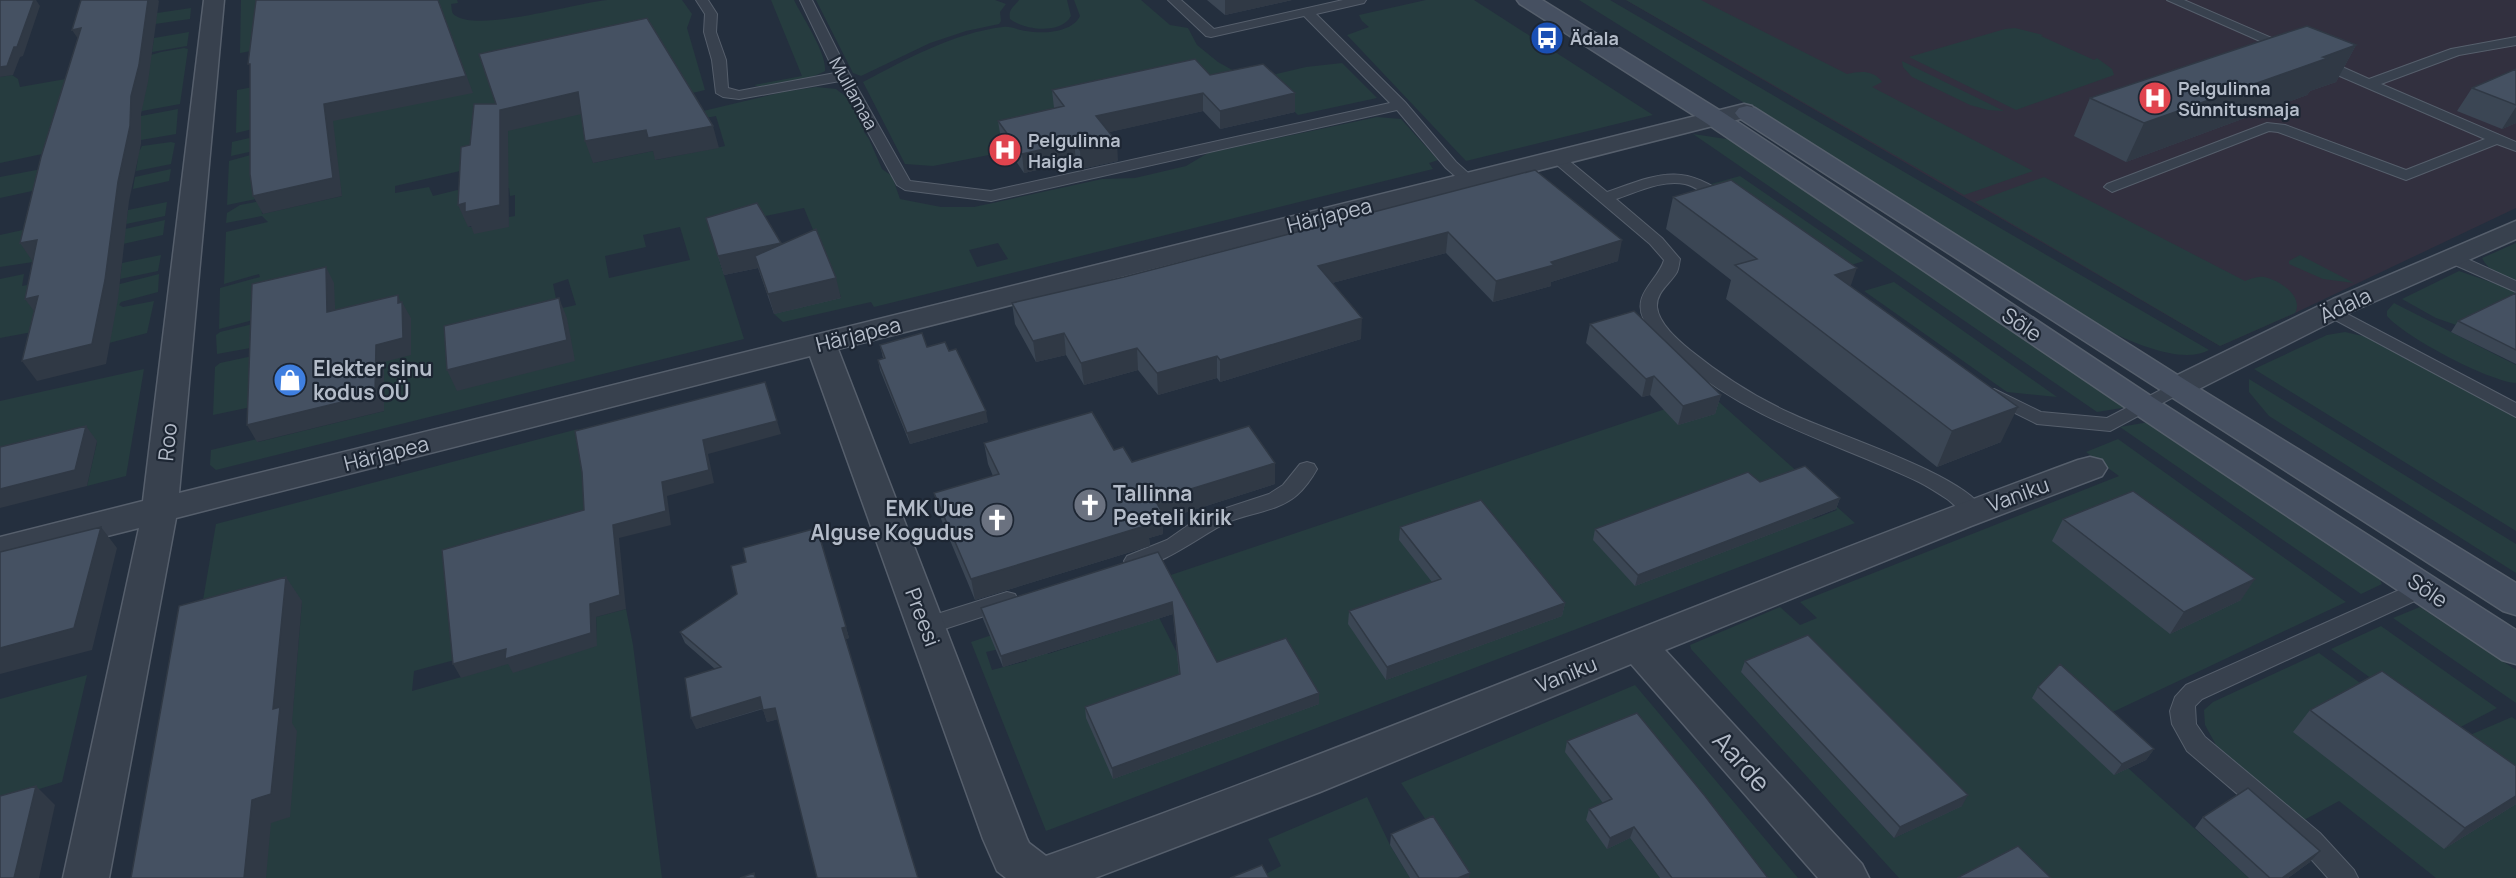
<svg xmlns="http://www.w3.org/2000/svg" width="2516" height="878" font-family="Manrope,sans-serif">
  <rect width="100%" height="100%" fill="#242f3e"/>
  <path fill="#32303f" d="M1626,0H2516V208L2295,313L2220,346Z"/>
  <path fill="#263c3f" fill-rule="evenodd" d="M241,0H457L458,3L451,4C452,9 451,14 456,16C482,32 575,3 607,0C632,0 657,0 682,0L692,14L687,28L705,90L630,108L685,90L507,131L585,113L593,163L653,151L656,160L725,146L716,116L685,122L699,112L783,92L816,87L836,89L849,99L863,123L864,132L869,139L882,169L892,176L900,199L941,207H974L1102,179L1135,178L1186,166L1208,153L1377,117L1401,119L1438,160L1429,163L1433,169L874,307L871,302L783,322L774,314L841,297L804,208L742,221L719,259L744,339L216,470L210,465L211,450L257,439L258,442L384,411V379L213,415L215,367L220,363L262,354L261,346L217,354L216,335L220,332L261,322V318L219,329L220,288L260,277L259,274L224,284L226,232L268,222L262,216L226,223L227,213L240,205L261,201L262,214L342,196L337,165L261,198L227,205L229,161L258,153V150L231,156L232,142L258,136L257,128L236,133L237,90L366,67L373,29L240,53ZM486,165L506,178L433,196L429,187L395,193V186ZM509,188L510,196L515,195V216L509,217V227H468L474,195ZM680,227L690,260L609,278L605,256L646,247L643,235ZM998,243L1008,259L977,267L969,250ZM568,279L576,305L558,309L553,284Z
    M771,0H794C802,17 827,53 825,71C811,79 768,91 754,85L802,76Z
    M816,0H995L1006,4L1000,12L1001,21L999,24L966,31L930,43L861,76L853,73Z
    M1019,0H1067L1071,16C1061,35 1024,30 1010,19C1008,9 1014,7 1019,0Z
    M1074,0H1141L1170,25L1188,28L1197,45L1218,62L1234,71L1259,78L1306,67L1342,63L1377,98L1298,115L1263,82L1054,109L1001,139L1003,142L994,154L933,166L905,164L863,82C907,59 953,33 1003,27C1011,26 1018,30 1026,31C1042,34 1072,33 1080,16Z
    M1426,0H1474L1653,115L1466,161L1347,35L1369,27L1362,21L1359,15Z
    M1579,0H1610L2209,350C2184,364 2139,345 2115,334Z
    M1626,0H1701L1847,74C1860,71 1874,70 1882,82L1872,87L2033,171L1964,195Z
    M191,8L190,19L155,24L157,13Z
    M2015,28L2043,35L2041,36L2094,60L2097,58L2112,69L2114,75L2016,110L1909,57L2005,29Z
    M189,32L187,46L152,52L154,38Z
    M184,48L188,49L180,104L142,111L61,150L0,163V77L12,75L18,79L20,87L77,77L161,52Z
    M1902,61L2004,111L1988,110L1970,105L1912,77L1903,67Z
    M178,109L176,134L129,142L141,116Z
    M1693,134L1733,140L2128,407L2097,412Z
    M171,142L175,143L171,164L136,171L138,158L46,188L0,198V177L140,150L142,146Z
    M171,169L169,181L133,189L135,177Z
    M1740,176L1864,261L1834,270L1711,184Z
    M2044,177L2245,281C2251,279 2257,276 2264,277C2280,280 2304,297 2295,313L2220,346L1975,202Z
    M167,202L165,216L126,224L128,210Z
    M165,220L163,235L123,244L125,229Z
    M41,226L33,262L0,267V235Z
    M2516,243V282C2503,276 2488,271 2482,258Z
    M161,255L158,271L120,279L122,263Z
    M2300,255L2354,283L2323,279L2289,264V261Z
    M2459,271L2516,291V300L2462,327L2436,318L2402,299Z
    M24,274L22,286L46,281L120,284L159,274L158,292L121,302L119,305L123,307L154,301L147,333L109,343L113,317L0,338V279Z
    M1894,282L2057,397L2007,392L1864,291Z
    M2394,303L2516,365V383C2488,381 2405,337 2387,316V311Z
    M2345,332L2375,339L2516,416V531L2254,369L2327,335Z
    M144,369L126,476L87,486L97,442L0,490V401Z
    M2249,379L2516,544V573L2269,416L2249,392Z
    M1710,394L1855,523L1046,831L971,642ZM1801,477L1837,510L1814,519L1779,485ZM1168,580L1203,647L1178,655L1144,588ZM1152,620L1048,654L1035,622ZM1021,644L1027,661L992,670L986,652Z
    M2149,422L2379,578L2382,584L2361,594L2120,427Z
    M578,429L590,512L597,646L596,617L626,609L633,645L662,878H156L178,742L293,707L302,601L200,618L216,524ZM473,655L472,674L412,691L414,671Z
    M2118,439L2346,602L2100,718L2128,768L2249,878H1899L1691,649L1690,645L1780,607L1800,625L1817,618L1800,602L2119,476L2086,452ZM1741,672L1961,805V806L1894,838Z
    M2420,607L2516,670V703L2393,618Z
    M2381,626L2497,708L2447,734L2331,649Z
    M2319,653L2434,737L2516,804V878H2436L2339,801L2304,820L2216,745L2205,725L2204,710L2213,702Z
    M87,675L62,782L0,801V699Z
    M1635,685L1798,878H1755L1609,810L1586,820L1607,848L1630,838L1660,878H1465L1401,783Z
    M2512,717L2516,720V785L2456,741Z
    M1367,797L1390,845L1410,878H1263L1262,876L1281,866L1268,839Z"/>
  <g fill="none" stroke-linecap="round" stroke-linejoin="round">
    <defs>
      <path id="lane" d="M696,0H708L717,14L716,32L726,60L728,88L739,91L835,73L800,0H812L845,66L910,181L991,191L1390,103L1304,16L1211,37L1206,36L1168,0H1181L1214,29L1343,0H1366L1364,3L1316,14L1405,102L1456,162L1476,180L1473,183H1463L1446,168L1397,110L991,201L905,190L897,185L840,81L739,99L723,97L716,93L712,60L704,32L705,14Z
        M2167,0H2184L2297,49L2290,53L2285,52Z
        M2516,37V45L2459,55L2381,84L2516,142V151L2497,144L2406,180L2278,132L2269,131L2117,190L2112,192L2104,187L2107,184L2267,123L2285,125L2406,170L2485,139L2312,64L2310,61L2312,58H2322L2369,79L2451,49Z
        M1556,153L1561,154L1607,192C1661,173 1682,162 1732,199L1734,202L1732,205C1715,209 1702,187 1685,184C1663,179 1637,192 1616,199L1662,238L1680,259C1679,263 1679,268 1677,272C1670,284 1656,292 1657,307C1659,324 1678,340 1690,350C1721,375 1753,396 1790,413C1833,434 1962,473 1984,510L1981,515C1976,516 1973,518 1968,515C1960,512 1954,504 1947,499C1938,493 1929,487 1919,482C1839,444 1753,422 1684,363C1670,351 1653,337 1644,320C1631,294 1658,281 1664,260L1650,244L1551,160L1549,157Z
        M2452,252L2516,281V292L2446,261L2444,257L2446,253Z
        M2332,306L2516,403V417L2326,315L2323,311L2326,307Z
        M2176,382L2183,384L2185,388L2183,392L2110,431L2037,424L1987,399L1985,395L1987,391L1994,389L2041,412L2107,418Z
        M1307,462L1314,464L1317,469C1312,478 1305,488 1297,495C1279,511 1250,513 1228,522C1203,533 1154,574 1127,566L1124,561L1127,556L1167,540L1187,526L1214,512L1269,494L1283,485L1300,464Z
        M2424,579L2432,581L2435,587L2432,593L2202,699L2195,706L2196,724L2205,737L2320,833L2354,870L2358,878H2328L2302,849L2187,751L2172,724L2170,711L2175,697L2186,685Z
        M1007,592L1015,594L1018,600L1015,606L926,635L918,632L915,626L918,620Z"/>
      <path id="street" d="M204,0H224L179,493L1744,104L1752,106L1756,111L1752,116L838,349L1027,839L1029,843L1046,856C1393,732 1732,587 2078,460L2090,457L2102,460L2107,468L2102,476L1971,526L1665,650L1862,864L1869,878H1818L1631,664L1320,792L1095,878H1006L997,871L983,839L810,356L176,518L109,878H63L139,528L0,563V537L143,501Z
        M2516,221V239L2353,311L2187,395L2176,398L2165,395L2160,388L2165,381L2333,299Z"/>
      <path id="secondary" d="M1517,0H1542L1724,113L2154,398L2516,630V664L2502,660L2132,412L1706,123L1520,4Z
        M1747,106L1755,108L2187,381L2516,583V615L2503,611L1739,118L1735,113L1739,108Z"/>
    </defs>
    <use href="#lane" stroke="#565f6c" stroke-width="2"/>
    <use href="#street" stroke="#565f6c" stroke-width="3"/>
    <use href="#secondary" stroke="#565f6c" stroke-width="3"/>
    <use href="#lane" fill="#38414e" fill-rule="evenodd"/>
    <use href="#street" fill="#38414e" fill-rule="evenodd"/>
    <use href="#secondary" fill="#465061" fill-rule="evenodd"/>
  </g>
  <path fill="#3b4654" d="M1207,0H1292L1225,15Z
    M2356,45L2336,82L2310,91L2307,95L2126,162L2074,136L2090,98Z
    M2516,69V123L2502,129L2457,111L2472,88Z
    M1210,75L1295,112L1220,129L1203,111L1109,132L1118,161L1081,169L1076,161L1024,173L1001,139L998,121L1054,108L1052,90Z
    M1535,170L1618,261L1551,282V286L1493,302L1446,253L1332,283L1361,339L1220,382L1217,378L1158,395L1138,370L1084,385L1066,355L1036,362L1015,324L1012,303L1124,277Z
    M1673,197L1850,286L2001,442L1937,467L1726,299L1731,280L1666,229Z
    M706,218L781,245L841,298L774,314L758,268L724,275Z
    M2516,293V364L2451,332L2458,321Z
    M1590,324L1721,395L1715,414L1678,425L1650,395L1642,397L1586,343Z
    M880,345L927,347L949,351L988,422L910,444L880,370L878,360L883,358Z
    M984,443L1114,450L1132,462L1275,463V484L1162,520L1163,534L1149,538L1150,546L975,600L939,514L934,493L993,476L988,464Z
    M1840,498L1836,509L1635,586L1593,540L1595,529Z
    M2063,519L2241,600L2170,634L2052,541Z
    M1400,527L1565,603L1562,616L1386,680L1348,624L1349,611L1432,582L1399,540Z
    M817,528L849,638L846,639L778,719L767,722L763,709L696,729L715,669L685,643L680,632L737,594L746,562Z
    M1158,552L1217,662L1319,704L1113,779L1086,718L1085,707L1179,675L1173,614L1003,667L983,619L981,608Z
    M1745,661L1962,806L1894,838L1741,672Z
    M2038,687L2154,749L2146,760L2114,775L2032,698Z
    M2310,710L2516,804L2444,849L2293,732Z
    M1567,741L1768,878H1660L1630,838L1607,849L1586,820L1589,809L1603,803L1565,752Z
    M2203,817L2310,862L2288,878H2249L2195,828Z
    M1391,834L1469,878H1410L1390,845Z"/>
  <path fill="#303945" d="M34,0H36L40,6L23,56L20,57L13,75L0,77V67Z
    M148,0H158L159,1L148,82L141,114V144L129,201L118,299L106,364L37,381L22,361L131,96Z
    M438,0L473,93L333,121L342,196L263,214L253,196L324,104Z
    M1225,0H1292L1225,15Z
    M81,28L83,46L72,30Z
    M2356,45L2336,82L2310,91L2307,95L2126,162L2144,123Z
    M578,92L586,113L508,131L509,227L474,234L471,226L468,227L458,205L465,203L500,110Z
    M1203,93V111L1097,135L1096,116Z
    M1295,93V112L1220,129V111Z
    M2516,107V123L2502,129Z
    M713,126L719,148L655,160L653,151L593,163L585,141L646,130Z
    M1074,142L1076,161L1024,173L1022,154Z
    M1117,142L1118,161L1081,169L1080,150Z
    M1448,232L1446,253L1317,287L1318,266Z
    M37,240L33,262L20,243Z
    M1622,240L1618,261L1551,282V286L1493,302L1496,281L1551,262Z
    M781,243L786,262L755,256L758,268L724,275L718,256Z
    M326,267L334,283L336,328L327,312Z
    M1857,268L1845,302L1835,275Z
    M836,278L841,298L774,314L768,294Z
    M398,295L402,305V302L411,318V355L384,362V411L257,442L247,425L376,345L398,303Z
    M38,296L39,318L25,299Z
    M559,298L567,318L575,361L457,391L447,370Z
    M1362,318L1361,339L1220,382V360Z
    M1064,333L1066,355L1036,362L1033,341Z
    M1137,348L1138,370L1084,385L1081,363Z
    M1217,356V378L1158,395L1157,373Z
    M1654,376L1650,395L1642,397L1646,379Z
    M1721,395L1715,414L1678,425L1683,406Z
    M2018,407L2001,442L1937,467L1952,431Z
    M986,411L988,422L910,444L907,433Z
    M777,421L781,434L708,454L714,483L667,496L671,525L619,538L626,609L596,617L597,646L513,673L508,664L461,678L453,664L662,482L703,440Z
    M86,426L97,441L87,486L0,508V489Z
    M1275,463V484L1162,520L1163,534L1149,538L1150,546L975,600L971,579L1155,500Z
    M1840,498L1836,509L1635,586L1638,575Z
    M101,527L117,548L92,650L0,674V648Z
    M286,577L302,601L292,723L297,731L290,817L271,823L266,878H244L252,800L273,709Z
    M2255,579L2241,600L2170,634L2184,612Z
    M1172,602L1173,614L1003,667L1001,656Z
    M1565,603L1562,616L1386,680L1387,667Z
    M846,627L849,638L846,639L842,628Z
    M1319,693V704L1113,779L1112,768Z
    M760,697L764,708L696,729L691,718Z
    M775,708L779,719L767,722L763,710Z
    M2154,749L2146,760L2114,775L2122,764Z
    M36,786L55,805L39,878H14Z
    M1968,795L1962,806L1894,838L1900,827Z
    M2516,796V804L2444,849L2465,828Z
    M1634,827L1630,838L1607,849L1610,838Z
    M2320,851L2310,862L2288,878H2282Z
    M1470,873L1469,878H1458Z"/>
  <path fill="#455162" stroke="#303945" stroke-width="1.5" d="M0,0H34L17,47H14L7,66L0,67Z
    M81,0H148L139,65L131,96L130,126L118,182L105,280L92,344L22,361L38,296L25,299L37,240L20,243L41,157L81,28L72,30Z
    M256,0H438L466,76L324,104L333,178L253,196L250,174V64H248Z
    M647,18L713,126L648,138L646,130L585,141L578,92L500,110V205L465,212V203L458,205L461,147L470,145L474,104H496L479,54Z
    M2307,26L2356,45L2323,57L2328,58L2144,123L2090,98L2270,38Z
    M1195,59L1210,75L1263,64L1295,93L1220,111L1203,93L1096,116L1117,142L1080,150L1074,142L1022,154L998,121L1064,106L1052,90Z
    M2516,69V105L2472,88Z
    M1535,170L1622,240L1551,262L1554,265L1496,281L1448,232L1318,266L1362,318L1220,360L1217,356L1157,373L1137,348L1081,363L1064,333L1033,341L1012,303L1124,277Z
    M1731,180L1857,268L1835,275L2018,407L1952,431L1735,265L1757,259L1673,197Z
    M757,203L781,243L718,256L706,218Z
    M816,229L836,278L768,294L755,256Z
    M326,267L327,312L398,295V303L402,302L403,338L376,345L375,394L247,425L252,284Z
    M2516,293V350L2458,321Z
    M559,298L567,340L447,370L444,326Z
    M1634,311L1721,395L1683,406L1654,376L1646,379L1590,324Z
    M922,333L927,347L945,342L949,351L956,349L986,411L907,433L878,360L885,358L880,345Z
    M765,382L777,421L703,440L709,470L662,482L666,511L613,525L620,595L590,604L591,633L505,659L506,649L453,664L442,550L584,510L582,472L575,431Z
    M1092,412L1114,450L1123,447L1132,462L1249,426L1275,463L1155,500L1162,512L1145,518L1148,525L971,579L934,493L999,474L984,443Z
    M86,426L75,470L0,489V447Z
    M1805,466L1840,498L1638,575L1595,529L1748,472L1760,482Z
    M2133,491L2255,579L2184,612L2063,519Z
    M1481,500L1565,603L1387,667L1349,611L1441,579L1400,527Z
    M101,527L74,628L0,648V552Z
    M817,528L846,627L842,628L918,878H817L775,708L763,710L760,697L691,718L685,678L721,667L680,632L737,594L731,566L746,562L743,548Z
    M1158,552L1217,662L1286,638L1319,693L1112,768L1085,707L1180,674L1172,602L1001,656L981,608Z
    M286,577L273,709L280,707L271,794L252,800L244,878H131L179,606Z
    M1808,635L1968,795L1900,827L1745,661Z
    M2060,664L2154,749L2122,764L2038,687Z
    M2382,671L2516,766V796L2465,828L2310,710Z
    M1637,713L1705,796L1768,878H1672L1634,827L1610,838L1589,809L1612,799L1567,741Z
    M36,786L14,878H0V796Z
    M2248,788L2320,851L2282,878H2270L2203,817Z
    M1433,816L1470,873L1458,878H1419L1391,834Z
    M2018,846L2051,878H1957Z
    M1262,865L1269,878H1230Z
    M754,873L755,878H740Z"/>
  <defs>
    <symbol id="bus-disc" viewBox="-11 -11 22 22"><circle r="9.5" fill="#1a4fb4" stroke="#1d2633"/><path d="M-5-6H5V4H4V6H2V4H-2V6H-4V4H-5ZM-3.5-4V0h7V-4ZM-3.5 1.2v1.5H-2V1.2ZM2 1.2v1.5H3.5V1.2Z" fill="#fff"/></symbol>
    <symbol id="hospital-disc" viewBox="-11 -11 22 22"><circle r="9.5" fill="#e0444e" stroke="#1d2633"/><path d="M-5-5h3v3.5h4V-5h3V5h-3V1.5h-4V5h-3Z" fill="#fff"/></symbol>
    <symbol id="shop-disc" viewBox="-11 -11 22 22"><circle r="9.5" fill="#3f7fe0" stroke="#1d2633"/><path d="M-5-2.5h2.3a2.7 3.5 0 0 1 5.4 0H5L5.5 6h-11ZM-1.5-2.5h3a1.5 2.3 0 0 0-3 0Z" fill="#fff"/></symbol>
    <symbol id="church-disc" viewBox="-11 -11 22 22"><circle r="9.5" fill="#6b7280" stroke="#1d2633"/><path d="M-1.2-6h2.4v3.5h3.3v2.4h-3.3V6h-2.4V-.1h-3.3v-2.4h3.3Z" fill="#fff"/></symbol>
  </defs>
  <g fill-rule="evenodd">
    <use href="#bus-disc" x="1528" y="19" width="38" height="38"/>
    <use href="#hospital-disc" x="2136" y="79" width="38" height="38"/>
    <use href="#hospital-disc" x="986" y="131" width="38" height="38"/>
    <use href="#shop-disc" x="271" y="361" width="38" height="38"/>
    <use href="#church-disc" x="1071" y="486" width="38" height="38"/>
    <use href="#church-disc" x="978" y="501" width="38" height="38"/>
  </g>
  <g text-anchor="middle" dominant-baseline="central" stroke-width="4.5" stroke-linejoin="round" paint-order="stroke">
    <g font-size="18" font-weight="bold" fill="#b4bcc9" stroke="#1d2633" text-anchor="start">
      <text x="1570" y="38">Ädala</text>
      <text x="2178" y="88">Pelgulinna<tspan x="2178" dy="21">Sünnitusmaja</tspan></text>
      <text x="1028" y="140">Pelgulinna<tspan x="1028" dy="21">Haigla</tspan></text>
    </g>
    <g font-size="18" fill="#b4bcc9" stroke="#1d2633">
      <text transform="translate(854 93) rotate(61)">Mullamaa</text>
    </g>
    <g font-size="21" fill="#b4bcc9" stroke="#1d2633">
      <text transform="translate(1329 215) rotate(-14)">Härjapea</text>
      <text transform="translate(2345 305) rotate(-25)">Ädala</text>
      <text transform="translate(2022 324) rotate(34)">Sõle</text>
      <text transform="translate(858 334) rotate(-14)">Härjapea</text>
      <text transform="translate(167 442) rotate(-84)">Roo</text>
      <text transform="translate(386 453) rotate(-14)">Härjapea</text>
      <text transform="translate(2018 494) rotate(-20)">Vaniku</text>
      <text transform="translate(2428 590) rotate(34)">Sõle</text>
      <text transform="translate(923 617) rotate(69)">Preesi</text>
      <text transform="translate(1566 674) rotate(-22)">Vaniku</text>
    </g>
    <g font-size="21" font-weight="bold" fill="#b4bcc9" stroke="#1d2633" text-anchor="start">
      <text x="313" y="368">Elekter sinu<tspan x="313" dy="24">kodus OÜ</tspan></text>
      <text x="1113" y="493">Tallinna<tspan x="1113" dy="24">Peeteli kirik</tspan></text>
      <text x="974" y="508" text-anchor="end">EMK Uue<tspan x="974" dy="24">Alguse Kogudus</tspan></text>
    </g>
    <g font-size="26" fill="#b4bcc9" stroke="#1d2633">
      <text transform="translate(1742 761) rotate(48)">Aarde</text>
    </g>
  </g>
</svg>
